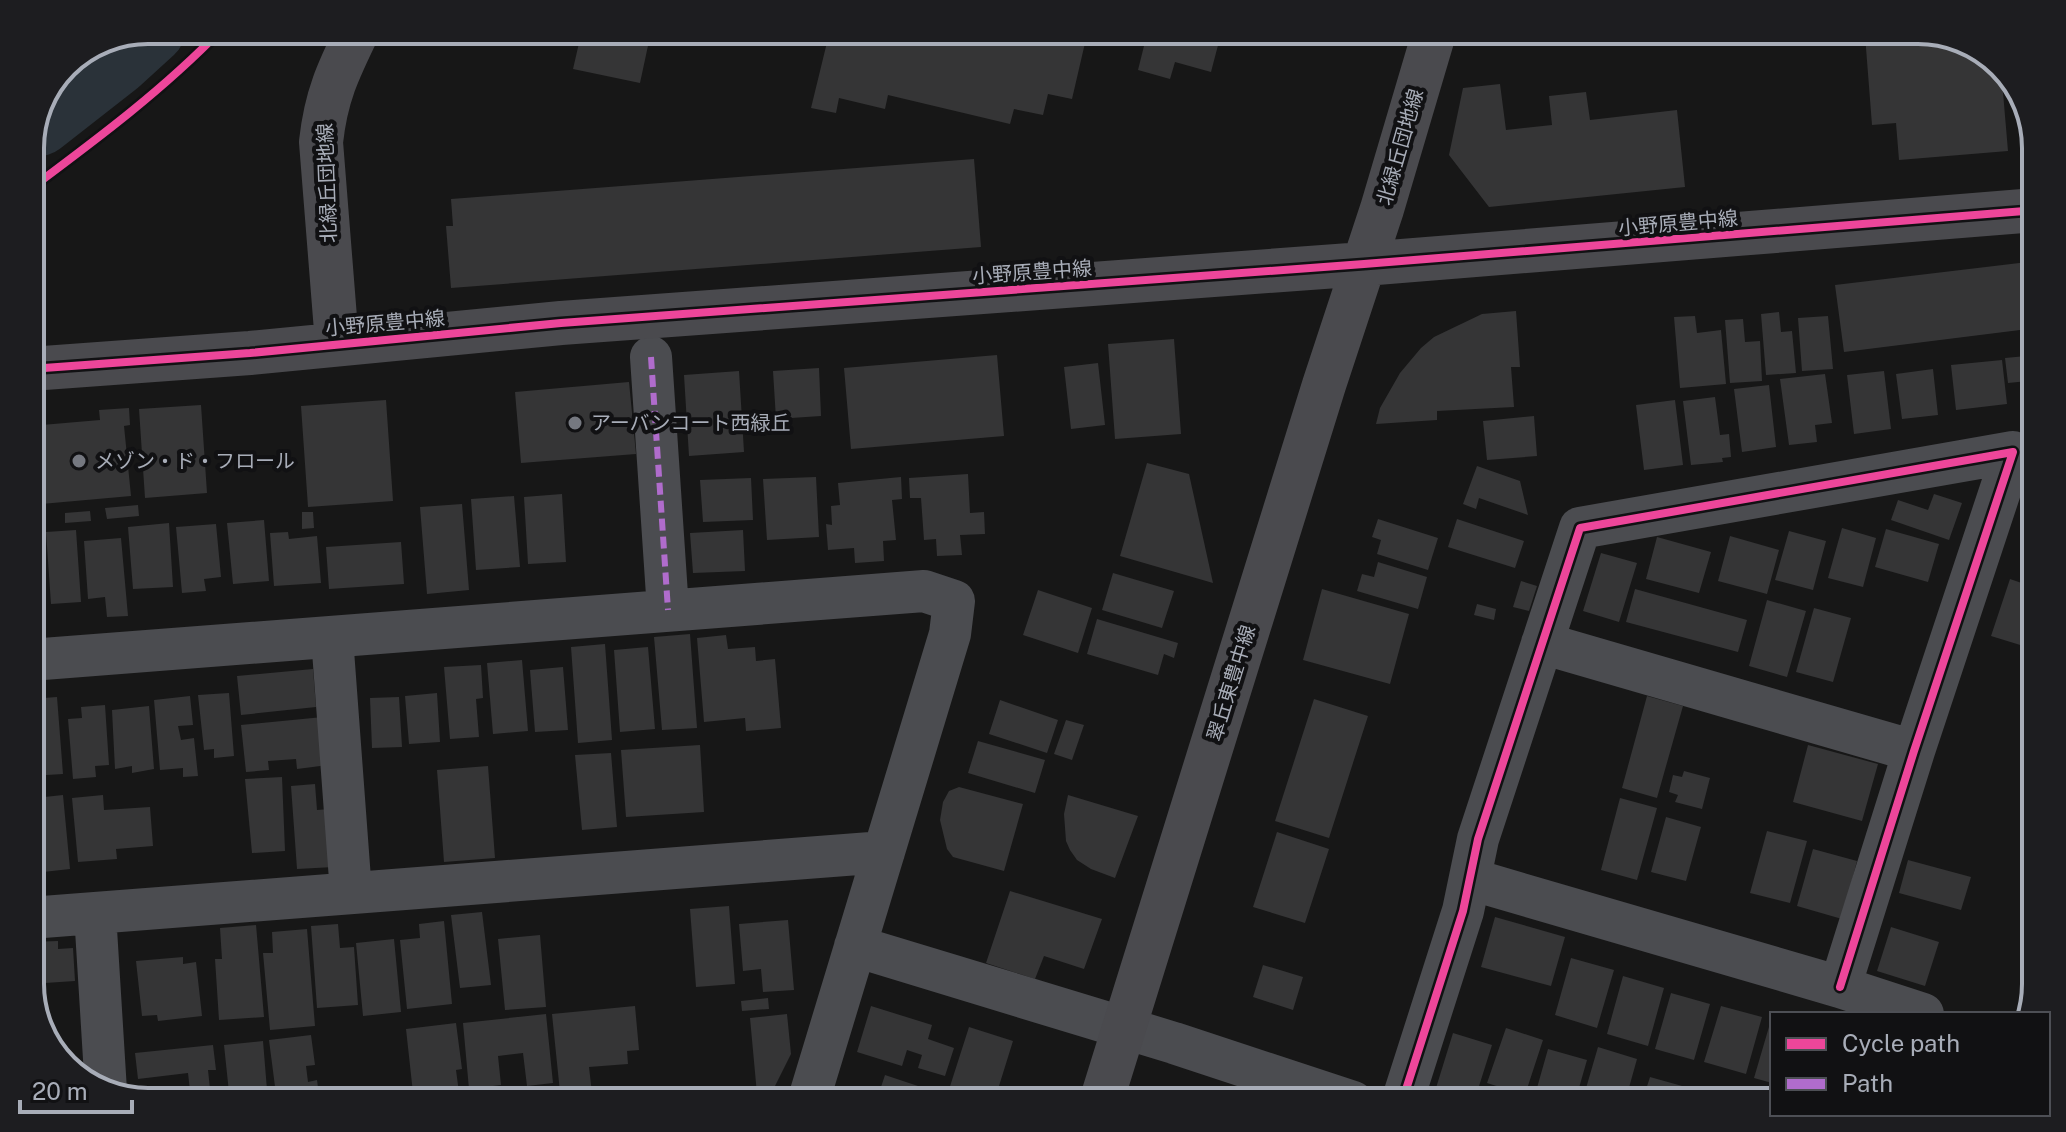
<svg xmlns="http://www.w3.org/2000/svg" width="2066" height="1132" font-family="'Public Sans','Noto Sans JP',sans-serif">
  <rect width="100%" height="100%" fill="#171717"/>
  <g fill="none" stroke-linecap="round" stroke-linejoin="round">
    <path stroke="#2a3239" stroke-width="68" d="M39,122L117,61L151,30"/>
  </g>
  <path fill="#353536" d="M582,30H678L674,45L649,41L640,83L573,69Z
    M830,30H1088L1072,99L1048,94L1043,115L1014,109L1010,124L888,95L885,109L839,98L836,113L811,108Z
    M1148,30H1222L1211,72L1175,62L1170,79L1138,70Z
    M1921,31L1976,46L2001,69L2008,151L1899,160L1896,123L1872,125L1865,35Z
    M1500,84L1506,130L1552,125L1549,96L1586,92L1590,120L1677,110L1685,187L1489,207L1449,155L1463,88Z
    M974,159L981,247L451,288L446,226H453L451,199Z
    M2036,261V328L1844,352L1835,285Z
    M1516,311L1520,367H1511L1514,407L1437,411V420L1376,424L1380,408L1400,373L1421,348L1434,337L1482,314Z
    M1779,312L1781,332L1792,331L1796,373L1766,375L1761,314Z
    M1695,316L1697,333L1721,330L1726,384L1680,388L1674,317Z
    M1828,316L1833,369L1802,371L1798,318Z
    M1743,319L1745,342L1760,341L1762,381L1730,383L1725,320Z
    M1174,339L1181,434L1115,439L1108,344Z
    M997,355L1004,436L851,449L844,368Z
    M2036,355V403L2031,404L2028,381L2008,383L2005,358Z
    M2002,360L2007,404L1956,410L1951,365Z
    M1098,363L1105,425L1071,429L1064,367Z
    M819,368L821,416L776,419L773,371Z
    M1933,369L1938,415L1902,419L1896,374Z
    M739,371L744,452L689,456L684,375Z
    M1884,371L1891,429L1854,434L1847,375Z
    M1825,374L1832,423L1815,425L1817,442L1789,445L1780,379Z
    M629,382L636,454L521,463L515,392Z
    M1769,385L1776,447L1742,452L1734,389Z
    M1715,397L1720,435L1729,434L1731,457L1722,458L1723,462L1691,465L1683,401Z
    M386,400L393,501L308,507L301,406Z
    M1675,400L1683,465L1644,470L1636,405Z
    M201,405L207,493L145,498L139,409Z
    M129,408L130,425L124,426L131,496L30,505V426L100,420L99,410Z
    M1534,416L1537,456L1487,460L1483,421Z
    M1147,463L1189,474L1213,583L1120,556Z
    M1477,466L1520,481L1528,515L1479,498L1476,509L1463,504Z
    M968,474L970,513L984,512L985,534L960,535L962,555L937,556L936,539L924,540L921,498H910L909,478Z
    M816,477L819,537L767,540L763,479Z
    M901,477L902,499L892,500L896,540L883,541L884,561L855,563L854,548L828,550L826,524L832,525L831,506L840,505L838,483Z
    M751,478L753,520L703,522L700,480Z
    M562,494L566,562L528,564L524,497Z
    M1934,494L1962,503L1949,540L1891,520L1898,500L1928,510Z
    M514,496L520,567L476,570L471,499Z
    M462,504L469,590L427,594L420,507Z
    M138,505L139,516L107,519L105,508Z
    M90,511L91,521L65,523V513Z
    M302,512H313L314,528L302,529Z
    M1378,519L1438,538L1428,570L1377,554L1381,540L1372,537Z
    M1457,519L1524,541L1515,568L1448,547Z
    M264,520L269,581L233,584L227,523Z
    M169,523L173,587L133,589L128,527Z
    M216,524L221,577L204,579L206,591L182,593L176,527Z
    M1842,528L1876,538L1863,587L1828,578Z
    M1886,529L1939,544L1928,582L1875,567Z
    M76,530L81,602L51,604L46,532Z
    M743,530L745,571L693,573L690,533Z
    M1789,531L1826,541L1813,590L1775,580Z
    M30,532H36L41,591L30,592Z
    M288,532L289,539L317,536L321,583L274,586L270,533Z
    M1730,536L1779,550L1767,594L1718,581Z
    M1657,537L1711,552L1699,593L1646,579Z
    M121,538L128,616L107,617L105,597L88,599L84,541Z
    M401,542L404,584L329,589L326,547Z
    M1601,553L1637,563L1619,622L1583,611Z
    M1378,562L1427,577L1418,609L1357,591L1362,574L1374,577Z
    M1113,573L1174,591L1162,628L1102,610Z
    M2010,579L2036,588V632L2030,648L1991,636Z
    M1521,581L1537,586L1529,611L1513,607Z
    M1322,589L1409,614L1390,684L1303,660Z
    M1635,589L1747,620L1738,652L1626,622Z
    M1038,590L1092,608L1078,653L1023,635Z
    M1767,600L1806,611L1787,677L1749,666Z
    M1477,604L1496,609L1494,620L1474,615Z
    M1814,608L1851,618L1833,682L1796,672Z
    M1097,619L1178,643L1174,658L1164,654L1158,675L1087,654Z
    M690,634L697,728L662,730L654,637Z
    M726,635L728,649L755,647L756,661L775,659L781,728L746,731L745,718L704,722L697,638Z
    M605,644L612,740L578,743L571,647Z
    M648,647L655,729L620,732L614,650Z
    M522,660L528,731L493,734L487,663Z
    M481,665L483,698L476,699L479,737L450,739L444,667Z
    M563,667L568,730L535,732L530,670Z
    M313,669L316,707L241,715L237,676Z
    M229,693L234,756L214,758V749L204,750L198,695Z
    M437,693L440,742L409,744L405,696Z
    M190,696L193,725L178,726L181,740L194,738L198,776L183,777V768L160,770L154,700Z
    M1647,696L1683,706L1657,798L1622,788Z
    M57,697L63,774L30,776V699Z
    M399,697L402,747L372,748L370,698Z
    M1314,699L1368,716L1329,838L1275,821Z
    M1000,700L1058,720L1047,753L989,734Z
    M105,705L109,765L95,766L96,777L73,779L68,719L82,718L81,707Z
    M149,706L154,769L132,773V766L115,769L112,710Z
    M323,717L328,765L297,769L296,759L268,761L269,770L246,772L241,725Z
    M1066,720L1084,725L1072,760L1054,754Z
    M978,741L1045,760L1035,793L968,773Z
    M700,745L704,812L626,817L621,750Z
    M1808,745L1878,764L1862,821L1793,802Z
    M611,753L617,827L582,830L575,755Z
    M488,766L495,858L444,862L437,770Z
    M1684,771L1710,778L1702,809L1675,802L1678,795L1669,792L1673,775L1682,777Z
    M282,777L285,851L252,853L245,779Z
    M315,784L317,810L330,809L334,867L297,869L291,786Z
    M959,787L1023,804L1004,871L953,857L947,849L940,820L943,802L949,791Z
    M63,795L70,869L43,872L35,798Z
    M103,795L104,810L150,807L153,846L116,849L117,859L78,862L72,798Z
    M1068,795L1138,816L1115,878L1091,869L1077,860L1070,850L1066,841L1064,814Z
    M1620,798L1657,808L1637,880L1601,870Z
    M1666,817L1701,827L1686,881L1651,872Z
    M1767,831L1807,841L1790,903L1750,893Z
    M1277,832L1329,849L1305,923L1253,907Z
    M1813,849L1857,861L1842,919L1797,906Z
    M1908,860L1971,877L1961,910L1899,893Z
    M1010,891L1102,919L1084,969L1044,956L1035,979L986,963Z
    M729,906L735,984L696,987L690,909Z
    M482,912L491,985L460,988L451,915Z
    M1495,917L1565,937L1551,986L1481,967Z
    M788,920L794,990L763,992L761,969L743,971L739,924Z
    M444,921L452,1004L407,1009L400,940L420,938L419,924Z
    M338,924L340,948L354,947L358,1005L317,1008L311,926Z
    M256,925L264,1017L219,1020L215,959H222L220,928Z
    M1891,927L1939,942L1925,986L1877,971Z
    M307,929L315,1026L270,1030L263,953H273L272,932Z
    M540,935L546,1007L505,1010L498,939Z
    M394,939L401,1012L363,1016L356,943Z
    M58,941V949L73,948L75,981L30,984V942Z
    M183,957V964L196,962L202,1016L158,1021L157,1015L142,1016L136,961Z
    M1571,958L1614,970L1597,1028L1555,1015Z
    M1263,965L1303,977L1293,1010L1253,997Z
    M1623,976L1664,988L1648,1046L1607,1034Z
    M1671,993L1710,1004L1694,1060L1655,1049Z
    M768,998L769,1009L742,1011L741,1001Z
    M635,1006L639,1050L627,1051L628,1064L589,1067L593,1102H561L552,1014Z
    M871,1006L932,1025L928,1039L954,1048L945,1076L918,1068L922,1055L907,1050L902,1066L857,1052Z
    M1721,1006L1762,1017L1746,1074L1704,1062Z
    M546,1014L553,1083L527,1086L523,1053L498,1056L501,1085L469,1089L463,1023Z
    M787,1014L791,1054L772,1092L757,1094L750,1018Z
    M1771,1020H1772V1083L1754,1078Z
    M456,1023L462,1069L456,1070L460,1100L414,1102L406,1029Z
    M969,1027L1013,1041L994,1102H945Z
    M1506,1028L1543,1040L1525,1095L1487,1083Z
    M1453,1033L1492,1045L1474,1102H1445L1442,1097L1444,1091L1436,1088Z
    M311,1035L315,1065L306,1066L308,1082L317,1080L320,1102H277L269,1040Z
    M263,1041L268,1102H230L224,1045Z
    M213,1045L216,1070H208L210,1089L190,1091L188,1073L138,1079L135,1053Z
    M1598,1047L1637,1059L1625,1102H1582Z
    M1548,1049L1587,1060L1575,1102H1533Z
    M84,1062L86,1079L83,1080L71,1069L70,1064Z
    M885,1075L939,1093L936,1102H876Z
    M1650,1077L1700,1091L1699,1095L1720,1102H1642Z
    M1178,1087L1224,1101V1102H1174Z
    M223,1095V1102H159V1100Z"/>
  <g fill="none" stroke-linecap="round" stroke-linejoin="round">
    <path stroke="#4b4c50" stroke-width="42" d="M651,357L668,610
      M332,637L351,893
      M1542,643L1914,751
      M30,660L924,591L954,601L950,634L808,1102
      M1470,879L1840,987L1923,1014
      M95,913L106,1091
      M30,918L884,852
      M855,946L1174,1043L1353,1102
      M1402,1102L1463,911L1478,839L1580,528L2013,452L1914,751L1840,987"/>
    <path stroke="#4a4a4e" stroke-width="44" d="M337,343L321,142C326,96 338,71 358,30
      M30,369L250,353L561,323L1364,264L2036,210
      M1101,1102L1324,385L1382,209L1435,30"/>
    <path stroke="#b06ccc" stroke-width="6" stroke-dasharray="12 6" stroke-linecap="butt" d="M651,357L668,610"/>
    <defs>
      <path id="cycleway" d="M30,189C97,139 163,90 221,30
        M30,369L250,353L561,323L1364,264L2036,210
        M1402,1102L1463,911L1478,839L1580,528L2013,452L1914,751L1840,987"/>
    </defs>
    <use href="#cycleway" stroke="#111113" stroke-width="13"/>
    <use href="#cycleway" stroke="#ed469a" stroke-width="8"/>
  </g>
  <g fill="#757880" stroke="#111113" stroke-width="3">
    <circle cx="575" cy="423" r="8"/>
    <circle cx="79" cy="461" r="8"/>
  </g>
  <g text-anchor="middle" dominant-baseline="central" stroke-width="8" stroke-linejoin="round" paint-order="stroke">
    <g font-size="20" fill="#a8adb8" stroke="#111113">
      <text transform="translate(1400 147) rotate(-74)">北緑丘団地線</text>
      <text transform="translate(327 183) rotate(-92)">北緑丘団地線</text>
      <text transform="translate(1678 223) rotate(-5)">小野原豊中線</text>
      <text transform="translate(1032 272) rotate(-4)">小野原豊中線</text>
      <text transform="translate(385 323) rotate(-5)">小野原豊中線</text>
      <text transform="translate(1231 683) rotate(-73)">翠丘東豊中線</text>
    </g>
    <g font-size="20" fill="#a8adb8" stroke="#111113" text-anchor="start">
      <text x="591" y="423">アーバンコート西緑丘</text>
      <text x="95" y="461">メゾン・ド・フロール</text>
    </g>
  </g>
  <path d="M0 0H2066V1132H0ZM148 44H1918A104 104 0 0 1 2022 148V984A104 104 0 0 1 1918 1088H148A104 104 0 0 1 44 984V148A104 104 0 0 1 148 44Z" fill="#1d1d20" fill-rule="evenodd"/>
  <path fill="none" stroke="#a8adb8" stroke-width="4" d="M148 44H1918A104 104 0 0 1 2022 148V984A104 104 0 0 1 1918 1088H148A104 104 0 0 1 44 984V148A104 104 0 0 1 148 44Z"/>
  <rect x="1770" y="1012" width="280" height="104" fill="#111113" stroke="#4d4f55" stroke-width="2"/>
  <rect x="1786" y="1038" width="40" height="12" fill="#ed469a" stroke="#4d4f55" stroke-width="2"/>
  <text x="1842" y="1052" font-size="24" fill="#a8adb8">Cycle path</text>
  <rect x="1786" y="1078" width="40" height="12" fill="#b06ccc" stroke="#4d4f55" stroke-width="2"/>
  <text x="1842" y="1092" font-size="24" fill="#a8adb8">Path</text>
  <path d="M20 1100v12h112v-12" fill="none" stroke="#a8adb8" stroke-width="4"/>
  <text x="32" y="1100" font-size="24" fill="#a8adb8" stroke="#111113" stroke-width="6" paint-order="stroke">20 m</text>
</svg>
